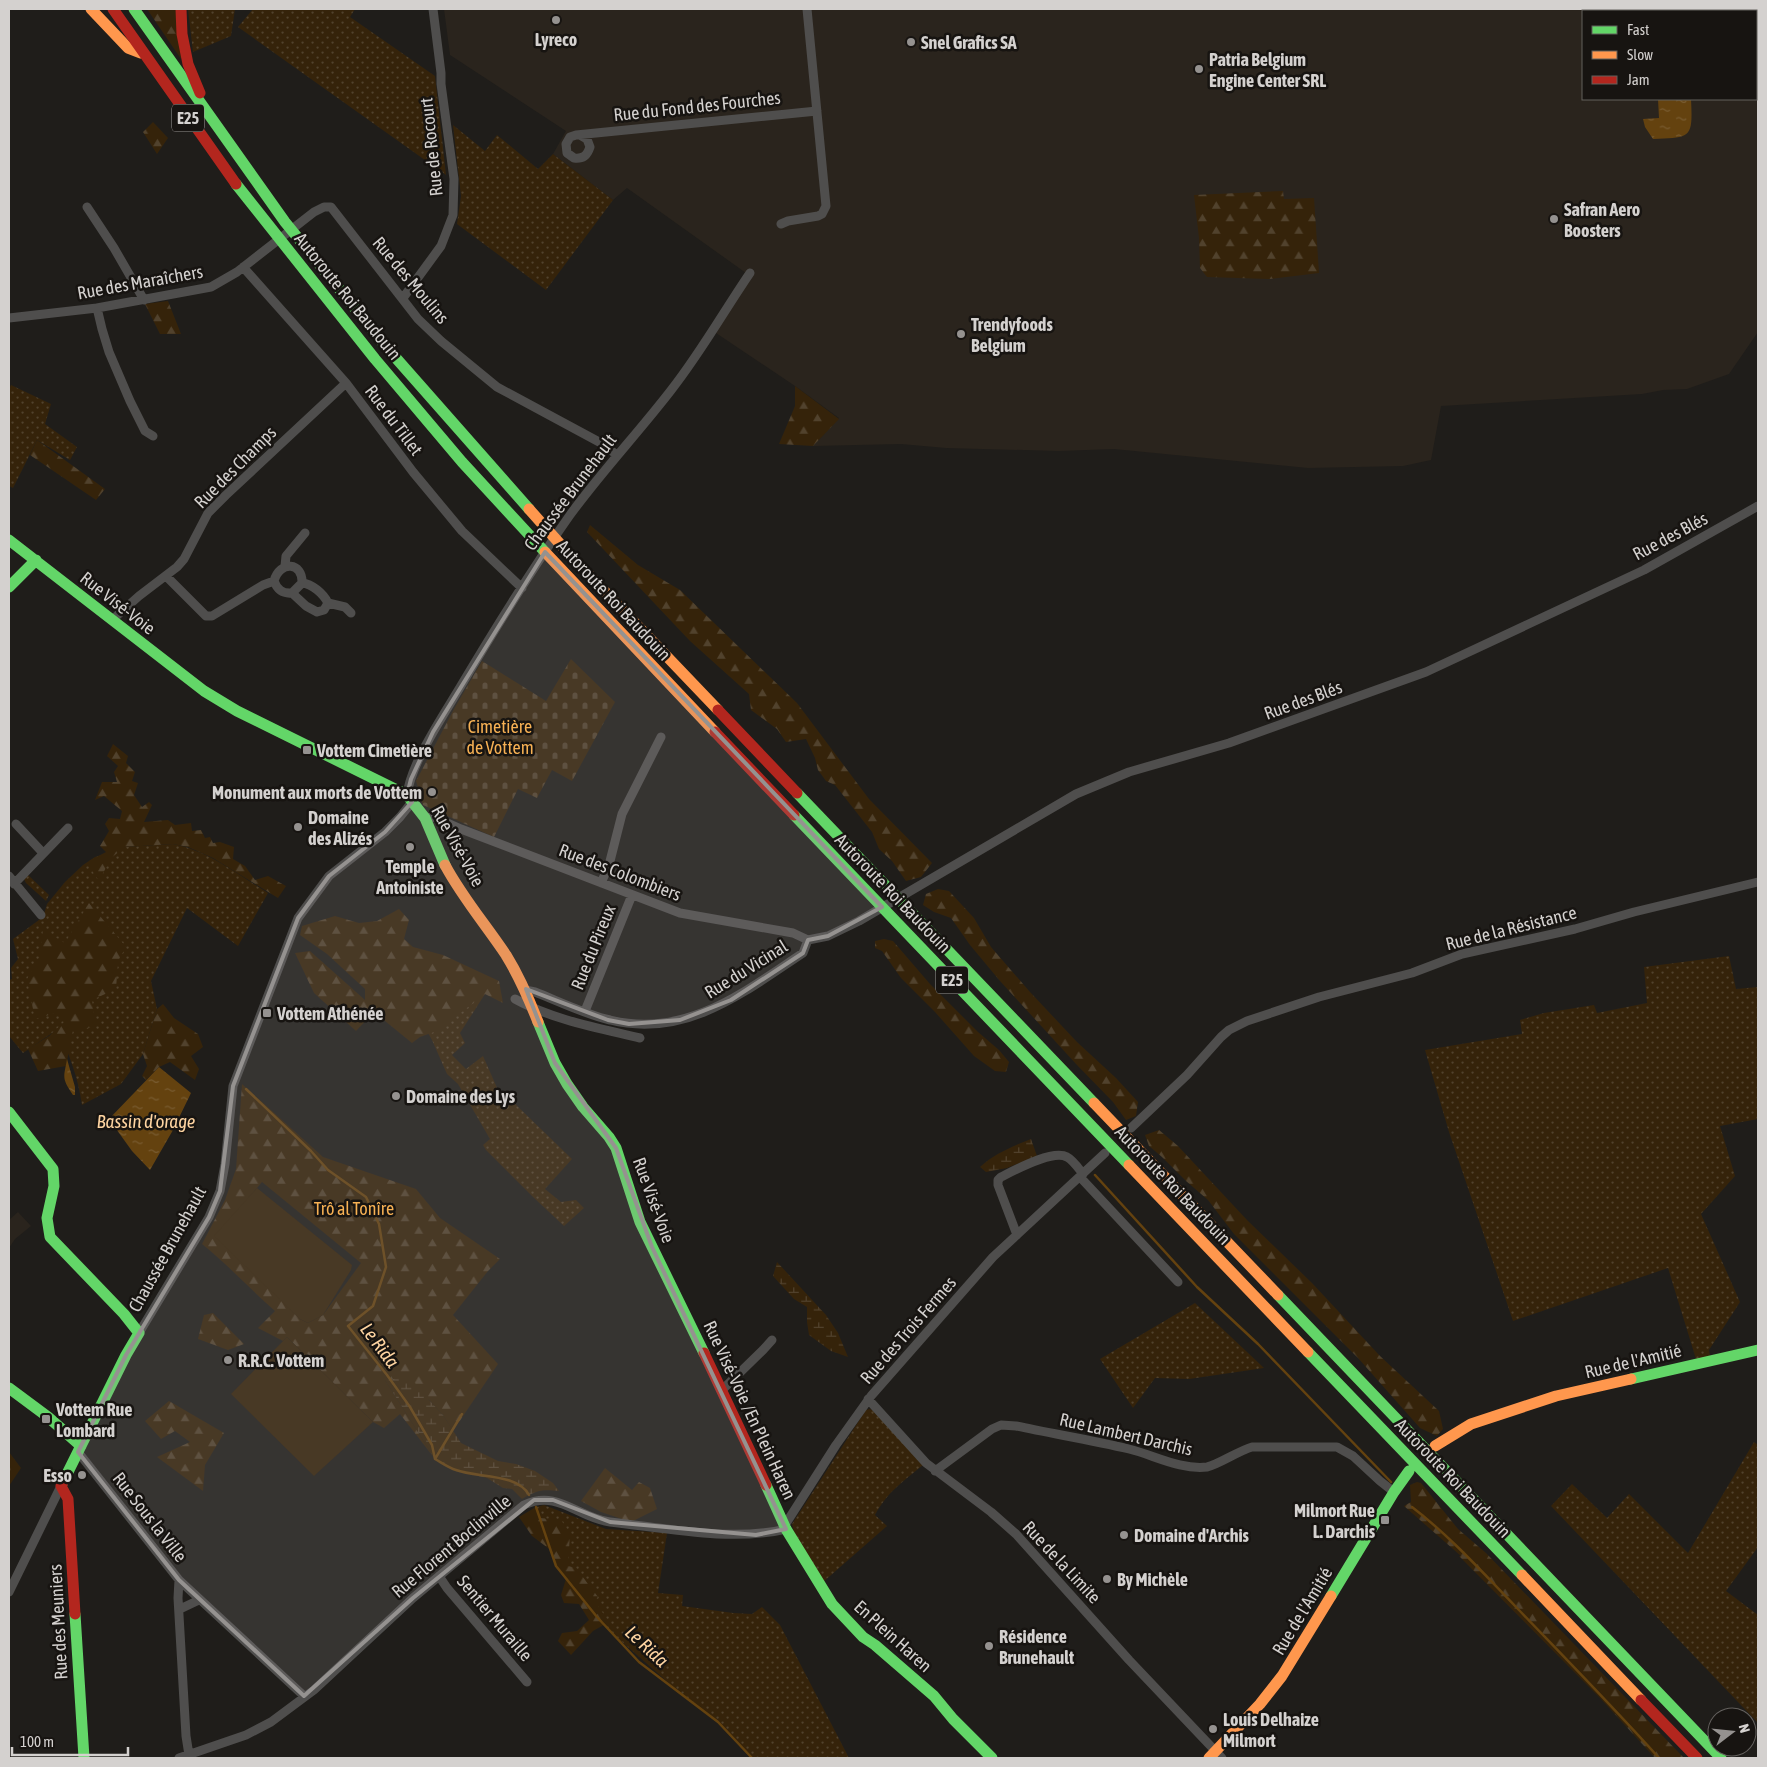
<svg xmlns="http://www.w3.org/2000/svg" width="1767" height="1767" font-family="'Asap Condensed',sans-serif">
  <defs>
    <pattern id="grass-dots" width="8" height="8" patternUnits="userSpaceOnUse" patternTransform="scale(1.25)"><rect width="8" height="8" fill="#35230a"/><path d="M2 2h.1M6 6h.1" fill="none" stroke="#51422d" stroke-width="1.8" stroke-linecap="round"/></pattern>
    <pattern id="forest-firs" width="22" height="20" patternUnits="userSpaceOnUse" patternTransform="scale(1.25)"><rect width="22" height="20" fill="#35230a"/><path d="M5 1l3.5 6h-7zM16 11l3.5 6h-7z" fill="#51422d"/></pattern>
    <pattern id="wetland-marsh" width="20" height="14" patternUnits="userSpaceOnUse" patternTransform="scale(1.25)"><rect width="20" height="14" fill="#35230a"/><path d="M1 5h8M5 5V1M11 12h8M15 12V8" fill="none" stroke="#51422d"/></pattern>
    <pattern id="cemetery-stones" width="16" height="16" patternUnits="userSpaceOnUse" patternTransform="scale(1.25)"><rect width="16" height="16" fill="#35230a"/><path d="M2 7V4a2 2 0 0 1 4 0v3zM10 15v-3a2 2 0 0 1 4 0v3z" fill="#51422d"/></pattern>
    <pattern id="park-crowns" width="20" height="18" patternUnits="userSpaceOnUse" patternTransform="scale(1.25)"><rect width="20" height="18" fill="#35230a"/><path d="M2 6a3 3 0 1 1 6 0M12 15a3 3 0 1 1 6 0" fill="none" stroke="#51422d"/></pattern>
    <pattern id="water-ripples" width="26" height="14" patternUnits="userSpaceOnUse" patternTransform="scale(1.25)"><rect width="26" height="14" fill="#64420f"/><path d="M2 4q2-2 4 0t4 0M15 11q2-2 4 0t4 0" fill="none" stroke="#795c31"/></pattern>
  </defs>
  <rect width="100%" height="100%" fill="#1f1d1a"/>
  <path fill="#2a241d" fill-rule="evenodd" d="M444,9H1758V332L1729,374L1687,389L1663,390L1642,394L1441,406L1431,460L1403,466L1308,468L1114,449L1059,451L946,448L901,444L813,446L839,418L795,386L716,333L746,273L627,188L613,200L553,154L566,131L450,55ZM1583,11H1756V99H1583Z
    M18,1212L31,1226L15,1239L9,1248V1220Z"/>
  <path fill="url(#grass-dots)" d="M188,9H235L231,36L193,52Z
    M253,9H355L350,17L435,76L446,175L238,27Z
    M453,125L485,151L497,135L538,169L553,154L613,200L546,290L457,224L461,196Z
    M11,385L51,404L45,424L77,447L70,460L37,440L13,488L9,486V389Z
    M173,844C209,851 237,874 268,893L238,946L187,908L151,981L157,1009L143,1054L121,1084L82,1105C78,1077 69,1054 58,1029L23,1053L9,1036V980L12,979L11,968L18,959L13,939L43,917L47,904L65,882L83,865L95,857L125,847Z
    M27,874L49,895L46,901L26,883L24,879Z
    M1729,956L1736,989L1758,987V1119L1720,1126L1735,1176L1701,1214L1740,1302L1709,1350L1710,1356L1696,1359L1668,1268L1513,1321L1449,1132L1425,1050L1522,1034L1520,1020L1544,1013L1594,1005L1597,1013L1647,1003L1644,967Z
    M386,958L485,994L460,1033L465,1043L452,1055L466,1069L483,1056L506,1108L513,1102L572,1159L545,1189L561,1202L576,1200L584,1208L564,1226L533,1197L486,1150L483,1145L490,1139L458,1084L447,1074L432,1040Z
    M1195,1303L1264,1368L1189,1379L1155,1378L1133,1408L1100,1359Z
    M870,1409L876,1412L923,1465C903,1482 888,1491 875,1515L887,1526L822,1583L794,1532L792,1524L866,1410Z
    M1754,1442L1758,1445V1547L1726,1591L1758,1615V1723L1551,1506L1572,1484L1607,1518L1629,1494L1688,1553Z
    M544,1505L606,1529L667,1533L658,1593L683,1595L682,1606L733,1613L752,1614L762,1607L780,1625L849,1758H752L718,1722L688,1700L612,1633L597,1617L556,1566L536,1507Z"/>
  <path fill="url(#forest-firs)" fill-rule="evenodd" d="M147,9H177L181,59Z
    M153,122L168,138L157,154L143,132Z
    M1283,191L1284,199L1314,198L1319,273L1269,279L1207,277L1200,268L1199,238L1194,195Z
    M168,301L181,334H160L145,304Z
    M795,386L839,419L813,446L779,444L795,406Z
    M37,440L105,489L96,500L30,455Z
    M590,525L638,565L680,590L797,703L869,799L932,863L921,877L906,881L892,861L879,849L872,832L835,785L826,781L818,770L815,758L806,739L786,742L777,729L751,710L749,694L690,641L587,532Z
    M113,744L128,756L126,763L135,772L132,781L138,783L134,795L142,807L149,802L152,805L144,822L168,820L175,825L191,823L192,831L201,830L205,838L210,837L213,843L220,842L234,847L233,859L245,866L255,880L268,876L286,886L278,898L213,858L188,847L173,844L125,847L111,858L99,881L89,866V861L106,852L100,846L109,831L105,824L109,818L120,819L122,811L104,796L95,800L102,782H117L114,772L118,766L107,756Z
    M938,889L949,891L974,918L991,947L1030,992L1077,1042L1116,1078L1138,1102L1136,1116L1126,1120L1113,1102L1076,1064L1000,981L970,945L951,918L934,912L923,905L926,894Z
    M89,903L126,947L118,961L116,989L92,1000L96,1027L73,1030L66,1066L38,1071L28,1049L49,1036L64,1022L56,1013L35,1019L27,979L39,958L43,930L65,943Z
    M399,909L409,920L404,939L413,947L443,955L499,981L503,1003L485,994L437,1031L420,1037L412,1043L374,1012L356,1031L314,993L295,953L310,951L365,1000V989L327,954L300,935L302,926L335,916L359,923L377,921Z
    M884,939L893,941L930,984L978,1032L999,1050L1009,1062L1006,1072L995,1071L974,1056L935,1012L901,978L882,951L875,948V941Z
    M163,1004L174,1018L198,1034L203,1047L191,1056L199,1069L195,1080L170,1062L159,1067L146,1080L142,1076L147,1066L143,1054L157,1009Z
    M242,1084L323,1157L416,1189L440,1218L500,1259L488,1271L453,1315L498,1364L453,1431L443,1415L429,1400L385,1380L435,1459L400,1414L384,1428L373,1422L287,1337L283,1341L258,1328L275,1311C250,1289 228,1265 202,1244L225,1200L236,1169ZM262,1182L361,1263L323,1315L308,1323L300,1319L276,1294L240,1208Z
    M1159,1130L1178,1146L1247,1220L1312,1283L1380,1356L1439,1411L1443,1429L1437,1436L1420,1428L1358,1358L1234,1234L1208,1200L1186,1181L1162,1157L1149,1146L1145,1135Z
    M213,1313L244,1344L228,1350L198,1339L204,1315Z
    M169,1401L224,1433L205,1465L203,1491L157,1457L190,1442L175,1431L161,1439L145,1421Z
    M605,1468L632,1490L639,1482L650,1488L657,1509L631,1522L601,1512L581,1501Z
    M1417,1482L1421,1483L1458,1529L1486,1553L1684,1758H1655L1600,1698L1459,1556H1461L1404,1506L1411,1502L1410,1485Z
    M536,1507L540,1518L561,1520L570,1533L568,1566L576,1568L598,1597L594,1600L609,1622L593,1631L571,1655L558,1641L562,1633L577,1631L589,1620L579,1604L564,1603L561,1595L566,1579L556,1566L552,1551L532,1536L519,1517Z"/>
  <path fill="url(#wetland-marsh)" d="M1031,1139L1037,1156L1007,1168L986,1172L980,1167C994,1154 1013,1146 1031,1139Z
    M777,1262L826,1315L838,1333L848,1357L831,1351L809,1335L807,1322V1307L794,1299L773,1276Z
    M410,1377L429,1400L443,1415L461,1443L498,1461L516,1464L535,1471L553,1483L559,1491C542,1489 537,1490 522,1499L512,1489L503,1488L487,1478L456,1471L435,1459L385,1380Z"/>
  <path fill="url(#cemetery-stones)" d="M571,659L615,702L572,781L552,770L537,798L518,789L494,837L423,805L416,781L454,709L482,661L546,701Z"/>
  <path fill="url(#park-crowns)" d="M9,1452L21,1468L9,1486Z"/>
  <path fill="#35230a" d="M257,1188L352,1265L351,1270L323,1315L308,1323L300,1319L214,1236Z
    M287,1337L373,1422L314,1476L231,1394Z"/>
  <path fill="url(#water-ripples)" d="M1658,99H1691C1693,139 1691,137 1653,139L1645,127L1643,119L1659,118Z
    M67,1059L75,1087V1095H73C61,1077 64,1078 67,1059Z
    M159,1067L191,1093L173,1130L150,1170L132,1151L109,1119Z"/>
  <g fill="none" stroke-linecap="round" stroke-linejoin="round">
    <path stroke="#64420f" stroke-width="2.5" d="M246,1089L311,1151L328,1170L366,1197L379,1224L386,1267L373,1306L348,1326L387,1375L410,1407L432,1445L435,1459C442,1463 449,1468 456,1470C477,1478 517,1473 529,1495
      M1095,1175L1197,1287L1258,1344L1391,1482
      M435,1459L462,1414
      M536,1507L556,1566L597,1617L639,1662L718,1722L752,1758
      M1412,1507C1451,1537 1483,1573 1517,1608C1565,1658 1613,1707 1659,1758"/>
    <path stroke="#4f4e4d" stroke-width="9" d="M580,135L587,139L590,147C587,156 583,159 574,158L567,153L566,144L570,137L576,135L817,111
      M87,207L114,248L144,300
      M781,224L788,221L818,216L822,214L826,206L807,9
      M243,267L346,383L413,472L462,531L522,588
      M403,298L441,246L453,215L454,179L441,84V73L433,9
      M97,308L102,329L109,352L130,401L145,431L153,436
      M9,318L97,308L211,287L237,272L314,212L324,207H331L418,319L441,341L497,387L601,443L617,455
      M285,566L286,556L305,533
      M166,576L206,616H212L263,585L274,581C277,589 282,594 292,593L302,583C303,562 280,560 274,581
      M292,593L306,606L317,612L324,610L328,603C323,593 312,584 302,583
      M328,603L345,607L351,613
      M112,620L139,596L177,567L184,559L208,513L226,495L346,383
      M407,795C411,762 445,713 462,684C496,627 532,569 570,515C602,471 639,432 672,389C701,352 724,311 750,273
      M425,818L434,817L461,829L680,913L793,933L808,940
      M16,824L43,853
      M9,876L41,915
      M601,883L609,865L622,814L661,737
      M14,884L68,828
      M525,990L535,992C558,1001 587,1015 610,1020C686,1039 744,992 803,953L808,940L828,936L859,921L1076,794L1129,772L1229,743L1426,672L1644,570L1758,506
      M515,999C553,1020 598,1028 640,1038
      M585,1011L632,895
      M1131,1128L1187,1075L1221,1037L1229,1030L1247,1021L1319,997L1412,973L1462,954L1575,929L1634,912L1758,882
      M1080,1177L1178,1282
      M1017,1235L998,1185V1180L1001,1177C1015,1170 1053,1149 1067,1157C1073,1160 1079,1169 1083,1174
      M139,1333L209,1217L220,1191L225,1164L233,1086L298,918L329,876L385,832L400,817L412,802
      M722,1390L763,1350L772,1340
      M868,1399L926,1463L991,1512L1016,1534L1129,1660L1222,1758
      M78,1452L179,1580L304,1696
      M935,1471L992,1429L1001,1425L1016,1426C1053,1434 1092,1440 1129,1449C1154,1455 1180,1470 1207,1467C1218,1465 1238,1451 1252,1447H1337L1353,1456L1380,1481L1394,1492
      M785,1525L836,1445L871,1396L993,1257L1105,1153
      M439,1576L447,1588L527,1682
      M179,1580L178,1598L186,1736L189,1755
      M9,1592L61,1486
      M180,1609L199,1600
      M179,1758L246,1735L271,1722L314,1690L413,1598L524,1505C558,1489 578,1518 610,1522C665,1528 732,1542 786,1529"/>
    <path stroke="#63d668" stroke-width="11" d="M134,9L285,222L388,349L529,509
      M236,184L375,359L462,462L545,552
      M9,540L204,691L237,711L407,795L425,818L445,865
      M9,587L36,560
      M797,793L1094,1103
      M794,815L1129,1165
      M538,1022L555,1063L567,1084L583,1107L609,1137L616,1148L640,1222L704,1353
      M9,1112L53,1169L54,1186L47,1218L50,1237L124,1314L139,1333L126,1355L63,1482
      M1278,1295L1721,1758
      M1308,1352L1522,1575
      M1631,1379L1758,1350
      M9,1388L48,1417L81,1446
      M766,1485L786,1529L832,1604L863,1637L875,1645L934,1696L953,1719L992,1758
      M1331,1596L1394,1492L1409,1471
      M75,1614L84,1758"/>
    <path stroke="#ff974d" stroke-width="11" d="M91,9L128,48L141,53
      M529,509L569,554L718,710
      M545,552L715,732
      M445,865C462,897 486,925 506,955C519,976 529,999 538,1022
      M1094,1103L1278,1295
      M1129,1165L1308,1352
      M1435,1446L1471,1424L1556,1396L1631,1379
      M1522,1575L1641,1700
      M1209,1758L1260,1704L1282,1676L1331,1596"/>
    <path stroke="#b3261e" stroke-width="11" d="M113,9L236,184
      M181,9L182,34L188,64L200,93
      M718,710L797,793
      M715,732L794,815
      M704,1353L766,1485
      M63,1482L61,1486L68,1499L75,1614
      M1641,1700L1697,1758"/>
  </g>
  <path fill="#959290" fill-opacity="0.2" stroke="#959290" stroke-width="4" stroke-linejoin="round" d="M545,552L882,907L828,936L808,940L803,953L731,1000L680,1020L629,1024L608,1020L526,989L555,1063L616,1148L652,1247L786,1529L756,1535L610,1522L553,1500H534L413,1598L304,1696L179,1580L78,1452L126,1355L209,1217L220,1191L233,1086L298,918L329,876L385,832L412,802L407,795L411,779L433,732Z"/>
  <g fill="#959290" stroke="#171411" stroke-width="2">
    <circle cx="556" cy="20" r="5"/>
    <circle cx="911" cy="42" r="5"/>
    <circle cx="1199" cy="69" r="5"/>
    <circle cx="1554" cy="219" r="5"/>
    <circle cx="961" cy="334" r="5"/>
    <rect x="302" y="745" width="10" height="10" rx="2.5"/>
    <circle cx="432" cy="792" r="5"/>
    <circle cx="298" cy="827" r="5"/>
    <circle cx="410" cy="847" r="5"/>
    <rect x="262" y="1008" width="10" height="10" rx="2.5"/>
    <circle cx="396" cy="1096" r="5"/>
    <circle cx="228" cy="1360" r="5"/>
    <rect x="41" y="1414" width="10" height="10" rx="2.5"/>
    <circle cx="82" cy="1475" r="5"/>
    <rect x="1380" y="1515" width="10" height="10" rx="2.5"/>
    <circle cx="1124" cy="1535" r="5"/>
    <circle cx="1107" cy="1579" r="5"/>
    <circle cx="989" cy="1646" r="5"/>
    <circle cx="1213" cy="1729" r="5"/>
  </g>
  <g text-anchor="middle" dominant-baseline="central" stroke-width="5" stroke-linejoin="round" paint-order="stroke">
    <g fill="#171411" stroke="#9b9896" stroke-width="1">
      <rect x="172" y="104.5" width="32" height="27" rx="4"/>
      <rect x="936" y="966.5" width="32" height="27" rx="4"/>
    </g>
    <g font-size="16" font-weight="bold" fill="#d4d1cf">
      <text x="188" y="118">E25</text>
      <text x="952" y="980">E25</text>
    </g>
    <g font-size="18" font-weight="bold" fill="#d4d1cf" stroke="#171411" text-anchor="start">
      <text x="556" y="39" text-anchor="middle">Lyreco</text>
      <text x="921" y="42">Snel Grafics SA</text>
      <text x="1209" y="59">Patria Belgium<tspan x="1209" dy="21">Engine Center SRL</tspan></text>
      <text x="1564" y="209">Safran Aero<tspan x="1564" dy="21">Boosters</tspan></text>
      <text x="971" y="324">Trendyfoods<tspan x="971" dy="21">Belgium</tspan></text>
      <text x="317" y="750">Vottem Cimetière</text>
      <text x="422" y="792" text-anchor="end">Monument aux morts de Vottem</text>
      <text x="308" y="817">Domaine<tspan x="308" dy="21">des Alizés</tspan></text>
      <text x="410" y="866" text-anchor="middle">Temple<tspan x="410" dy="21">Antoiniste</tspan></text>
      <text x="277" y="1013">Vottem Athénée</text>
      <text x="406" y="1096">Domaine des Lys</text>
      <text x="238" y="1360">R.R.C. Vottem</text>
      <text x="56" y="1409">Vottem Rue<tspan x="56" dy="21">Lombard</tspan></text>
      <text x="72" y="1475" text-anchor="end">Esso</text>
      <text x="1375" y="1510" text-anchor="end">Milmort Rue<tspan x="1375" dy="21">L. Darchis</tspan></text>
      <text x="1134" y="1535">Domaine d'Archis</text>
      <text x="1117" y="1579">By Michèle</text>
      <text x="999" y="1636">Résidence<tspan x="999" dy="21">Brunehault</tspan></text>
      <text x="1223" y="1719">Louis Delhaize<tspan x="1223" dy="21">Milmort</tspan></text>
    </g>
    <g font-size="18" fill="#d4d1cf" stroke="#171411">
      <text transform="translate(697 106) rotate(-6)">Rue du Fond des Fourches</text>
      <text transform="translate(431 147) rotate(-96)">Rue de Rocourt</text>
      <text transform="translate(411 280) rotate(50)">Rue des Moulins</text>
      <text transform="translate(140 282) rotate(-10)">Rue des Maraîchers</text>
      <text transform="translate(348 296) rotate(51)">Autoroute Roi Baudouin</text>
      <text transform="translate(394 420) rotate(53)">Rue du Tillet</text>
      <text transform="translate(235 467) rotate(-45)">Rue des Champs</text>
      <text transform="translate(570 492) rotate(-53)">Chaussée Brunehault</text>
      <text transform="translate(1670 536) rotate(-28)">Rue des Blés</text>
      <text transform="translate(614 600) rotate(47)">Autoroute Roi Baudouin</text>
      <text transform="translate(118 603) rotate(38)">Rue Visé-Voie</text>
      <text transform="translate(1303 700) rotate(-20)">Rue des Blés</text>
      <text transform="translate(458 846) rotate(61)">Rue Visé-Voie</text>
      <text transform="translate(620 872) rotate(21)">Rue des Colombiers</text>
      <text transform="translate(893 893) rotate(46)">Autoroute Roi Baudouin</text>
      <text transform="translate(1511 928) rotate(-14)">Rue de la Résistance</text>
      <text transform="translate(593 947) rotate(-68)">Rue du Pireux</text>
      <text transform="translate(746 969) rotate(-32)">Rue du Vicinal</text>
      <text transform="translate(1173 1185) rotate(46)">Autoroute Roi Baudouin</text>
      <text transform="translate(654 1200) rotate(70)">Rue Visé-Voie</text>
      <text transform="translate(167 1249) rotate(-61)">Chaussée Brunehault</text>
      <text transform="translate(908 1330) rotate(-49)">Rue des Trois Fermes</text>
      <text transform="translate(1633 1361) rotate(-13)">Rue de l'Amitié</text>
      <text transform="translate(750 1410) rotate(65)">Rue Visé-Voie /En Plein Haren</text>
      <text transform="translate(1126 1434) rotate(13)">Rue Lambert Darchis</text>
      <text transform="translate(1453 1478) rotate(46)">Autoroute Roi Baudouin</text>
      <text transform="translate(150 1517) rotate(52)">Rue Sous la Ville</text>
      <text transform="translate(451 1546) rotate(-40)">Rue Florent Boclinville</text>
      <text transform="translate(1062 1562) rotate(47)">Rue de la Limite</text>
      <text transform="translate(1302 1611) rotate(-59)">Rue de l'Amitié</text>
      <text transform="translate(495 1618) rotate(50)">Sentier Muraille</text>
      <text transform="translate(58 1622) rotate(-93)">Rue des Meuniers</text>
      <text transform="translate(893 1636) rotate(42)">En Plein Haren</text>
    </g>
    <g font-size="18" fill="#f7b154" stroke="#171411">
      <text x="500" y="726">Cimetière<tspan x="500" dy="21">de Vottem</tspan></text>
      <text x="354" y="1208">Trô al Tonîre</text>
    </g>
    <g font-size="19" font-style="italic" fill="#fed4a1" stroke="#171411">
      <text x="146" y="1121">Bassin d'orage</text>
      <text transform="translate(380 1345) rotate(53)">Le Rida</text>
      <text transform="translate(647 1646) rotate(43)">Le Rida</text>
    </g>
  </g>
  <rect width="1767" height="1767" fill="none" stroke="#d4d1cf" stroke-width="20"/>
  <rect x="1582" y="10" width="175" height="90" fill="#171411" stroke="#63605d"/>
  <rect x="1592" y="26" width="25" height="8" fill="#63d668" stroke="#63605d"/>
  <text x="1627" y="35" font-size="15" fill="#d4d1cf">Fast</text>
  <rect x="1592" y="51" width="25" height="8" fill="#ff974d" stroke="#63605d"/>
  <text x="1627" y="60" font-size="15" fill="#d4d1cf">Slow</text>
  <rect x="1592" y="76" width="25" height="8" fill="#b3261e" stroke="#63605d"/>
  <text x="1627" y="85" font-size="15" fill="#d4d1cf">Jam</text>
  <g transform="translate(1732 1732) rotate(74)"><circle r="24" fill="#171411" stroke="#63605d"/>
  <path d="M0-4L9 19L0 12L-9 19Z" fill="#959290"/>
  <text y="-8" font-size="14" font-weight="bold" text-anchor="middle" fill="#d4d1cf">N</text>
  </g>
  <path d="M12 1747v8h116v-8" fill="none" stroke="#d4d1cf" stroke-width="2.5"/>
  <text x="20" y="1747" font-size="15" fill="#d4d1cf" stroke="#171411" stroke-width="4" paint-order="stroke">100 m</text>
</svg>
